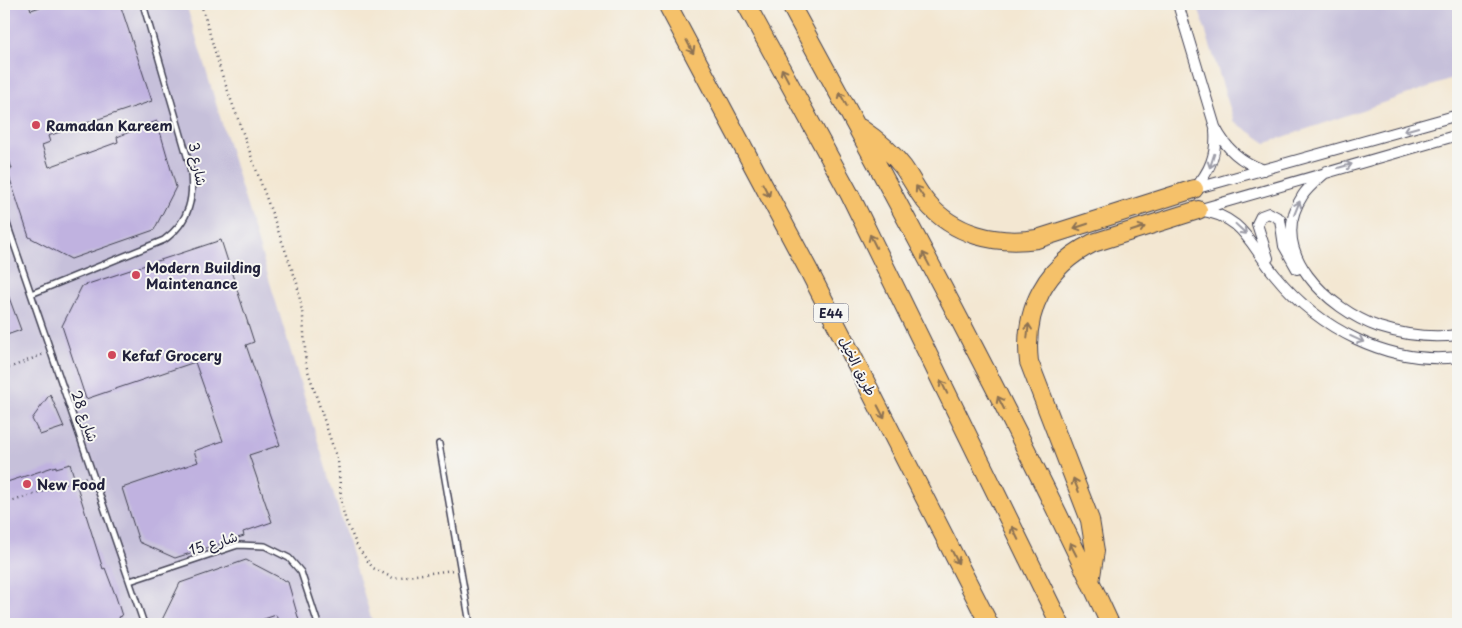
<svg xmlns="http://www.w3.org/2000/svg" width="1462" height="628" font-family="'Playpen Sans','Playpen Sans Arabic',sans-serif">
  <rect width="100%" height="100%" fill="#f6f6f2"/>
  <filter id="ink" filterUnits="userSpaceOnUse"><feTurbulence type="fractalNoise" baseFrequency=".02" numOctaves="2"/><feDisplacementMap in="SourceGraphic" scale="10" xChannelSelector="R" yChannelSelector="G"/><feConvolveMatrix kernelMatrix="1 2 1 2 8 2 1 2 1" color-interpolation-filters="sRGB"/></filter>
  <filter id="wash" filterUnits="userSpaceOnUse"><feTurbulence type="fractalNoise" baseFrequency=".0096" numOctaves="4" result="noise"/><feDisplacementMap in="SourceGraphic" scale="20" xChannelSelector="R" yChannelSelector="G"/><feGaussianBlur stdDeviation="1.12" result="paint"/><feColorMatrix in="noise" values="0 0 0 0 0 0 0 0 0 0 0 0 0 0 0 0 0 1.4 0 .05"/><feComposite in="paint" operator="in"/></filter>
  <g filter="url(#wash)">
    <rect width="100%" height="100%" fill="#f3e7d2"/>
    <path fill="#c6c0da" d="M4,4H186L373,624H4Z
      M1197,4H1458V77L1266,143L1234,121Z"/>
    <g id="blocks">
      <path fill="#c0b2e0" d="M4,4H29L31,10L49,4H120L152,101L48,136L50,142L42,145L49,167L118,142L117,137L157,121L176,187L154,230L71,259L29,237L7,170L12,169L4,144Z
        M221,240L254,342L246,345L280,445L249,455L272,522L243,532L244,536L175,558L139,542L122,488L198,462L194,451L223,441L195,362L86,399L62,326L82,286Z
        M4,284L21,330L4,336Z
        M50,394L64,427L40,435L32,419Z
        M70,464L103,569L105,568L116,597L122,616L119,617L121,624H4V483L56,466V468Z
        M246,560L288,582L300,624H279L276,615L249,624H160L180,583Z"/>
    </g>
  </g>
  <g filter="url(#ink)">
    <use href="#blocks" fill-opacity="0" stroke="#414052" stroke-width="1"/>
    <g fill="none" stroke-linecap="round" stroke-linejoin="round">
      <defs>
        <path id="service" d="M4,215L144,624
          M31,294L164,240C190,221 195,197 190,166L143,4
          M439,444L470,624
          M130,581L238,545L265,546L289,558L301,572L318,624"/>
        <path id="minor" d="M1178,4L1215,127C1226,149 1241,162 1264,170
          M1327,171C1319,179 1309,186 1303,195C1265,252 1329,309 1379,327C1404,335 1432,338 1458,335
          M1194,189L1458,115
          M1194,189C1210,172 1217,154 1215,130
          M1201,209L1458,135
          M1198,210C1244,216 1249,244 1275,275C1319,329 1388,365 1458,357
          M1268,258L1257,224L1261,216L1269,213L1280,219L1284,246L1297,269"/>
        <path id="motorway" d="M667,4L809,271L989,624
          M746,4L850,195L1060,624
          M790,4C901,208 1013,413 1110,624
          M860,128C876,139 891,151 903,167C911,178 917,191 926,202C954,235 996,245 1037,239L1194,189
          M1090,582L1095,551L1090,520L1029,362C1023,309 1046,266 1093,243L1198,210"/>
      </defs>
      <use href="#service" stroke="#414052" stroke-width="8"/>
      <use href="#minor" stroke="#414052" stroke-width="12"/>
      <use href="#motorway" stroke="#414052" stroke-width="20"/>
      <path stroke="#414052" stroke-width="2.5" stroke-dasharray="1 4" stroke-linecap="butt" d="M201,4L221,72L297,283L303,317L306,365L338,462L342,507L346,521L358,548L373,568L393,578L453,570
        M4,370L44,354
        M4,504L86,477"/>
      <use href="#service" stroke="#fff" stroke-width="5"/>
      <use href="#minor" stroke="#fff" stroke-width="10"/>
      <use href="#motorway" stroke="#f5c16b" stroke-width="18"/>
    </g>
    <defs><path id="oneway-shaft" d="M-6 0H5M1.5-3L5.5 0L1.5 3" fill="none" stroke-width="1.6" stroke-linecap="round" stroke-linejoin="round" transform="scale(1.25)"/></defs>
    <g stroke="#8c7253">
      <use href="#oneway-shaft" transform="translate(690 47) rotate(62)"/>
      <use href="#oneway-shaft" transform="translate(785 75) rotate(-118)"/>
      <use href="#oneway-shaft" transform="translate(843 99) rotate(-118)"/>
      <use href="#oneway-shaft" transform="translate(766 190) rotate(62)"/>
      <use href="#oneway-shaft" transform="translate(920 192) rotate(-124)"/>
      <use href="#oneway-shaft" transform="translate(1081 226) rotate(162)"/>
      <use href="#oneway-shaft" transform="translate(1138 229) rotate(-18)"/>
      <use href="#oneway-shaft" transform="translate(873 241) rotate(-116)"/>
      <use href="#oneway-shaft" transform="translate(926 259) rotate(-118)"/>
      <use href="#oneway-shaft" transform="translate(1028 331) rotate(-84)"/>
      <use href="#oneway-shaft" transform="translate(944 387) rotate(-116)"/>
      <use href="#oneway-shaft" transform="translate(1001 403) rotate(-117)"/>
      <use href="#oneway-shaft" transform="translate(881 412) rotate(63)"/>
      <use href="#oneway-shaft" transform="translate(1076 485) rotate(-112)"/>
      <use href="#oneway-shaft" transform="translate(1015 533) rotate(-116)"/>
      <use href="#oneway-shaft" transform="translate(1073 549) rotate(-117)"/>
      <use href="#oneway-shaft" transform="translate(955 557) rotate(63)"/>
    </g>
    <g stroke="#9c9ca7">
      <use href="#oneway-shaft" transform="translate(1411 129) rotate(164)"/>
      <use href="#oneway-shaft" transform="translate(1212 161) rotate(108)"/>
      <use href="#oneway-shaft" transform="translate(1345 166) rotate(-16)"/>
      <use href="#oneway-shaft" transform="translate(1297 208) rotate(-68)"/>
      <use href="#oneway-shaft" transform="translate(1241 229) rotate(43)"/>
      <use href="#oneway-shaft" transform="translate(1357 339) rotate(24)"/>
    </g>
  </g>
  <g fill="#d1495b" stroke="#f6f6f2" stroke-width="2">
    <circle cx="36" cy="125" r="5"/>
    <circle cx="136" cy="275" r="5"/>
    <circle cx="112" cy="355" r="5"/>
    <circle cx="27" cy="484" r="5"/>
  </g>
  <g text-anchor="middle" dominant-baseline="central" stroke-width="4" stroke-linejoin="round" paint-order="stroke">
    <rect fill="#f6f6f2" stroke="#626272" stroke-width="1" x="813.5" y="303.5" width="35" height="19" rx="4"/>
    <g font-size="12" font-weight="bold" fill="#22223b">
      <text x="831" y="313">E44</text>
    </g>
    <g font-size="14" font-weight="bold" fill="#22223b" stroke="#f6f6f2" text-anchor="start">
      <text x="46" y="125">Ramadan Kareem</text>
      <text x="146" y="267">Modern Building<tspan x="146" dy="16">Maintenance</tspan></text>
      <text x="122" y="355">Kefaf Grocery</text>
      <text x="37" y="484">New Food</text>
    </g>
    <g font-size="14" fill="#22223b" stroke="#f6f6f2">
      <text transform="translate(198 164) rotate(79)">شارع 3</text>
      <text transform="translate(858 366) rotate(63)">طريق الخيل</text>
      <text transform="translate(85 416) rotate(71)">شارع 28</text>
      <text transform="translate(213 543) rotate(-17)">شارع 15</text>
    </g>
  </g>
  <rect width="1462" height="628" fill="none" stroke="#f6f6f2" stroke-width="20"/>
</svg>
